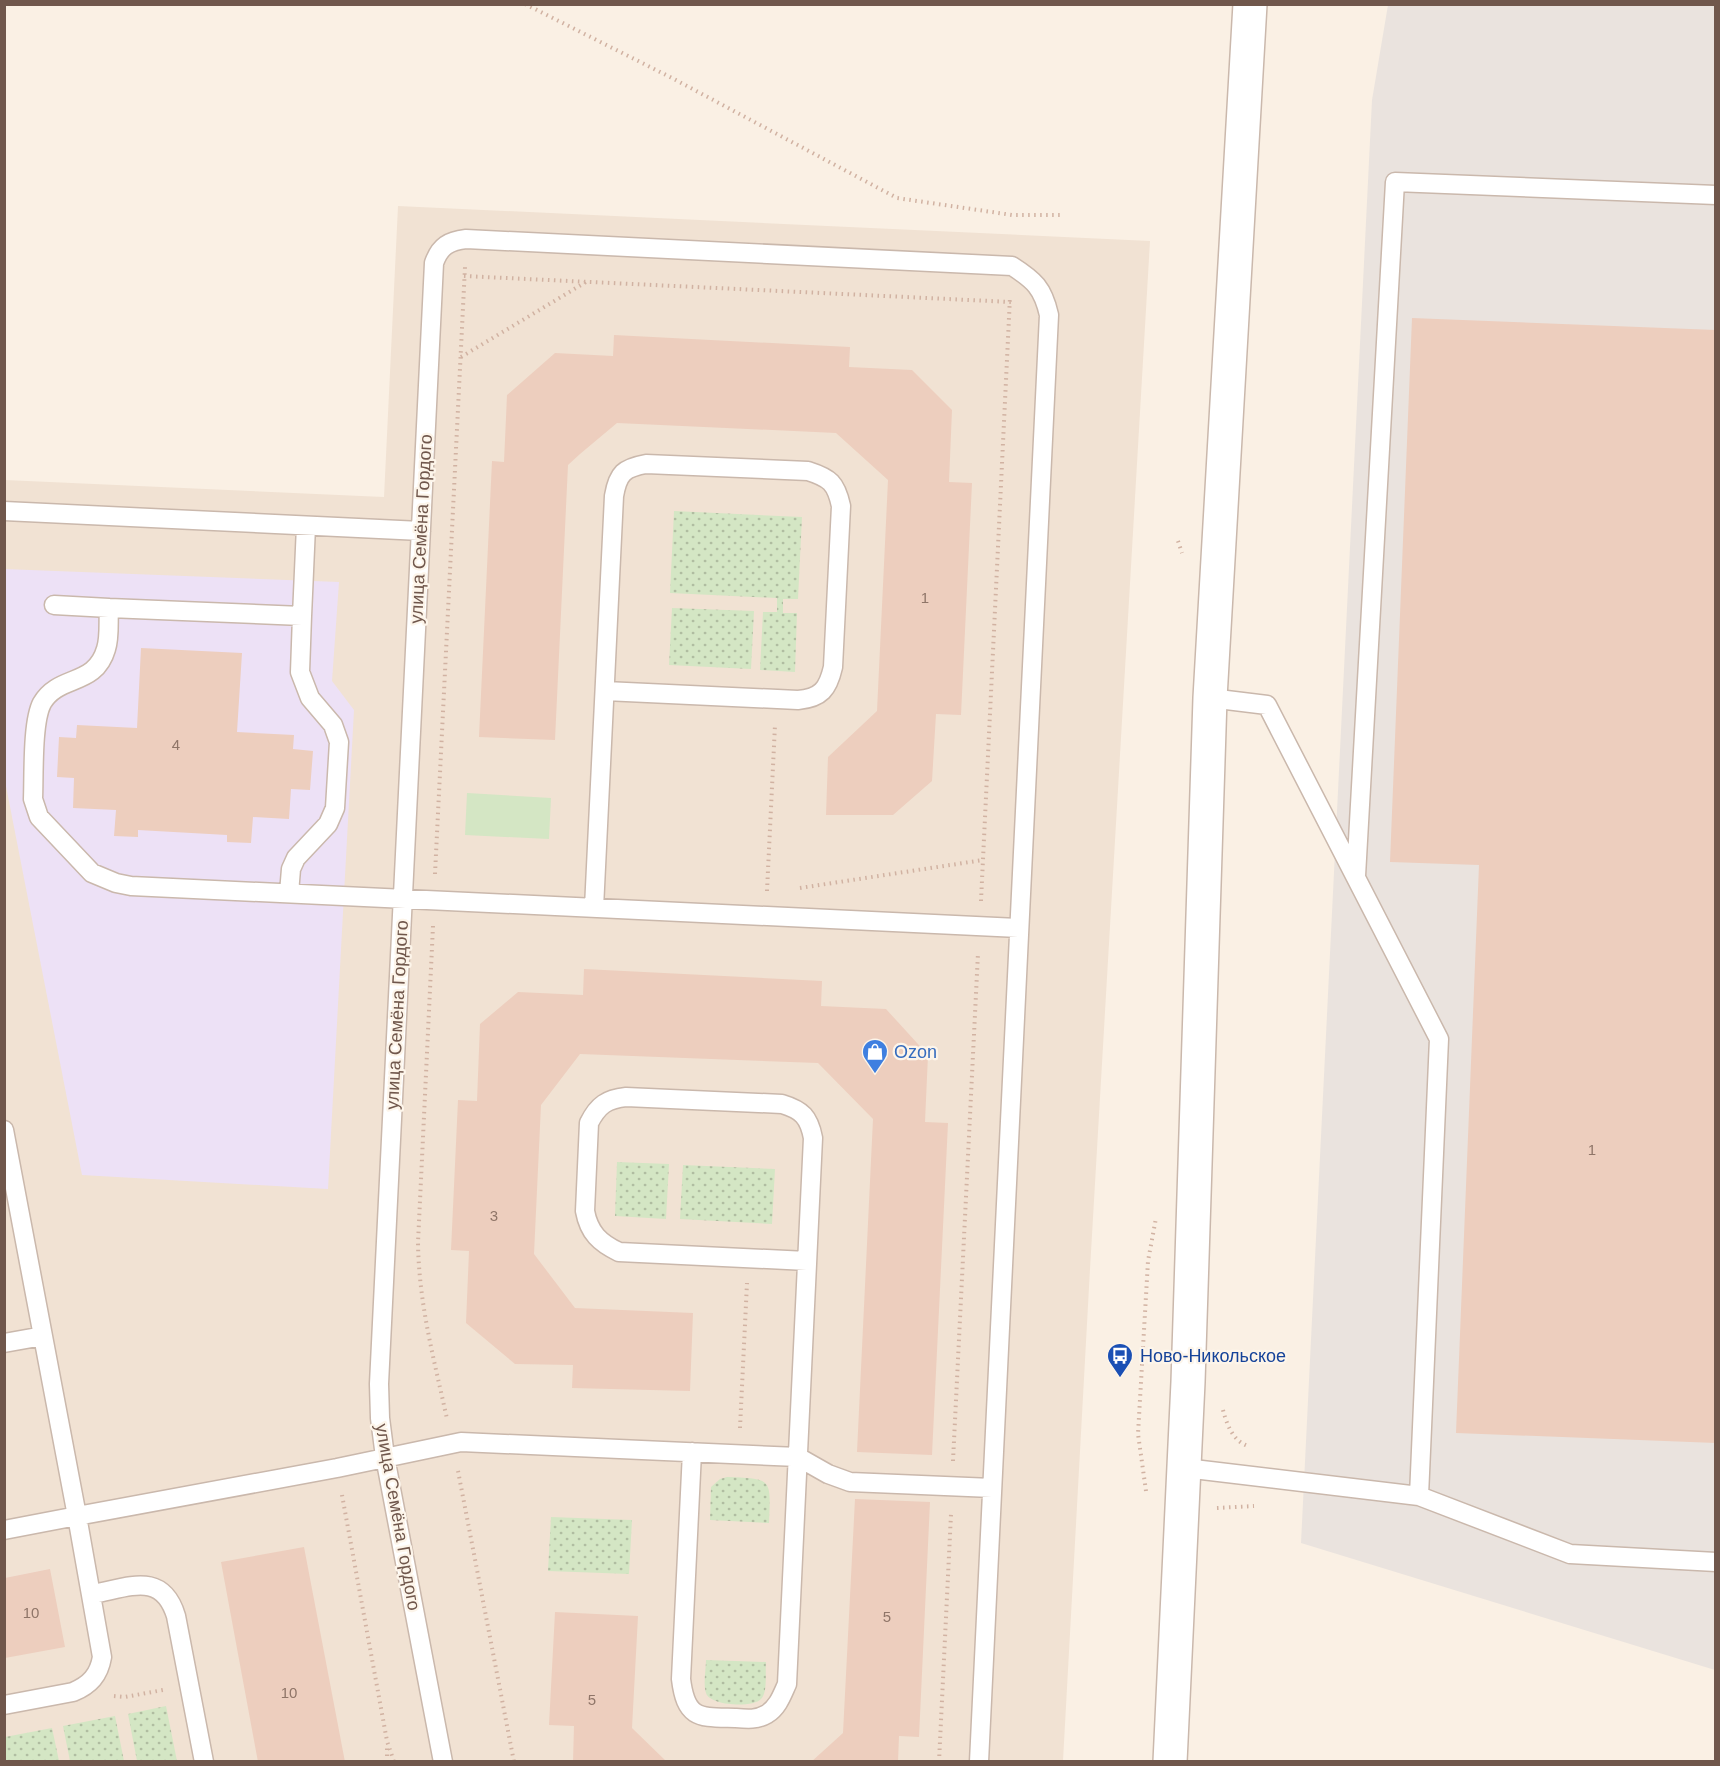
<svg xmlns="http://www.w3.org/2000/svg" width="1720" height="1766" font-family="Arial,sans-serif">
  <defs>
    <pattern id="green-dots" width="8" height="8" patternUnits="userSpaceOnUse" patternTransform="scale(1.5)"><rect width="8" height="8" fill="#d4e6c4"/><path d="M2 2h.1M6 6h.1" fill="none" stroke="#b0bda1" stroke-width="1.8" stroke-linecap="round"/></pattern>
  </defs>
  <rect width="100%" height="100%" fill="#faf0e4"/>
  <path fill="#f1e2d3" d="M398,206L1150,241L1090,1269L1063,1761L5,1762V480L384,497Z"/>
  <path fill="#eae3de" d="M1388,5H1715V1670L1301,1543L1372,100Z"/>
  <path fill="#ede1f6" d="M4,569L339,582L332,681L354,710L328,1189L82,1175L5,781Z"/>
  <path fill="url(#green-dots)" d="M674,511L802,517L798,599H783V613H797L795,672L760,670L763,612H777V598L670,593Z
    M672,608L754,611L751,669L669,665Z
    M617,1162L669,1164L666,1219L615,1216Z
    M683,1165L775,1169L772,1224L680,1219Z
    M727,1477C772,1479 771,1477 769,1523L710,1520L711,1487L720,1479Z
    M551,1517L632,1520L629,1574L548,1571Z
    M706,1660L766,1662C765,1672 768,1692 761,1699C753,1708 710,1706 706,1693C703,1684 706,1669 706,1660Z
    M166,1706L177,1761H137L128,1714Z
    M115,1716L124,1761H70L63,1726Z
    M52,1728L59,1761H5V1737Z"/>
  <path fill="#d4e6c4" d="M467,793L551,798L549,839L465,835Z"/>
  <path fill="#edcebe" d="M1412,318L1716,330V1443L1456,1433L1479,865L1390,862Z
    M614,335L850,347L849,367L912,370L952,410L949,482L972,483L961,715L936,714L932,781L893,815H826L828,757L877,711L888,480L836,433L617,423L580,454L568,465L555,740L479,737L492,461L504,462L507,395L555,353L613,356Z
    M141,648L242,653L237,732L294,735L293,749L313,751L310,790L291,789L289,819L253,817L251,843L227,842V835L138,830V837L114,836L116,810L73,808L74,778L57,777L59,737L76,738L77,725L137,728Z
    M584,969L822,981L821,1006L886,1009L928,1055L925,1122L948,1123L932,1455L857,1452L873,1119L818,1063L580,1054L541,1105L534,1254L575,1308L693,1313L690,1391L572,1388L573,1365L515,1364L466,1323L469,1251L451,1250L458,1100L477,1101L480,1024L518,992L583,995Z
    M855,1499L930,1502L919,1737L899,1736L898,1762H811L843,1733Z
    M304,1547L345,1762H258L221,1562Z
    M50,1569L65,1647L5,1658V1578Z
    M555,1612L638,1616L632,1728L667,1762H573L574,1726L549,1725Z"/>
  <g fill="none" stroke-linecap="round" stroke-linejoin="round">
    <defs>
      <path id="service" d="M4,511L421,531
        M306,526L302,616L109,608C108,621 110,637 106,649C95,687 59,674 42,703C32,722 34,775 33,799L39,817L92,873L116,883L131,886L1019,928
        M54,605L109,608
        M1356,876L1395,182L1716,195
        M289,893L291,869L296,858L328,824L335,808L339,742L333,725L310,698L300,672L302,616
        M594,908L614,496C618,473 624,468 646,464L808,471C830,478 836,483 841,506L833,667C828,689 821,698 798,700L605,691
        M4,1130L77,1516L337,1468L461,1442L798,1457L828,1474L850,1482L992,1488
        M4,1343L43,1336
        M692,1452L681,1679C686,1720 700,1717 735,1718C747,1719 757,1720 767,1714C778,1707 782,1695 787,1684L813,1138C809,1117 802,1110 782,1104L626,1097C607,1099 598,1105 589,1123L585,1211C589,1233 600,1243 619,1252L807,1261
        M1185,1468L1419,1496L1439,1039L1267,705L1210,698
        M1419,1496L1570,1554L1716,1562
        M4,1530L77,1516L102,1657C99,1675 90,1685 73,1692L4,1705
        M92,1594C128,1588 162,1570 176,1616L204,1762
        M443,1762L385,1457L380,1418L379,1384L434,263C440,246 449,241 466,239L1012,266C1034,280 1043,288 1049,315L979,1762"/>
      <path id="tertiary" d="M1170,1762L1188,1382L1210,698L1250,4"/>
    </defs>
    <use href="#service" stroke="#cab8ac" stroke-width="21"/>
    <use href="#tertiary" stroke="#cab8ac" stroke-width="36"/>
    <path stroke="#d1b2a2" stroke-width="4" stroke-dasharray="1.5 4.5" stroke-linecap="butt" d="M525,4L672,78L897,198L1012,215H1060
      M464,276L1011,302
      M461,357L586,282
      M1178,541L1182,553
      M435,874L465,267
      M800,888L983,860
      M767,891L775,725
      M981,901L1010,297
      M433,926L418,1243C419,1305 434,1359 447,1419
      M1223,1410C1227,1425 1233,1441 1248,1446
      M740,1428L747,1283
      M953,1461L978,953
      M458,1471L514,1762
      M1146,1491L1138,1434L1148,1261L1156,1218
      M342,1495L387,1741L394,1762
      M1217,1508L1254,1506
      M114,1696L125,1697L163,1690
      M387,1762V1744
      M939,1762L951,1514"/>
    <use href="#service" stroke="#fff" stroke-width="18"/>
    <use href="#tertiary" stroke="#fff" stroke-width="33"/>
  </g>
  <defs>
    <symbol id="shop-pin" viewBox="-11 -11 22 30"><path d="M0 17L-7.5 6A9.5 9.5 0 1 1 7.5 6Z" fill="#3f7fe0" stroke="#fdf5ea"/><path d="M-5-2.5h2.3a2.7 3.5 0 0 1 5.4 0H5L5.5 6h-11ZM-1.5-2.5h3a1.5 2.3 0 0 0-3 0Z" fill="#fff"/></symbol>
    <symbol id="bus-pin" viewBox="-11 -11 22 30"><path d="M0 17L-7.5 6A9.5 9.5 0 1 1 7.5 6Z" fill="#1a4fb4" stroke="#fdf5ea"/><path d="M-5-6H5V4H4V6H2V4H-2V6H-4V4H-5ZM-3.5-4V0h7V-4ZM-3.5 1.2v1.5H-2V1.2ZM2 1.2v1.5H3.5V1.2Z" fill="#fff"/></symbol>
  </defs>
  <g fill-rule="evenodd">
    <use href="#shop-pin" x="860" y="1037" width="30" height="40"/>
    <use href="#bus-pin" x="1105" y="1341" width="30" height="40"/>
  </g>
  <g text-anchor="middle" dominant-baseline="central" stroke-width="4.5" stroke-linejoin="round" paint-order="stroke">
    <g font-size="15" fill="#8f7568">
      <text x="925" y="597">1</text>
      <text x="176" y="744">4</text>
      <text x="1592" y="1149">1</text>
      <text x="494" y="1215">3</text>
      <text x="31" y="1612">10</text>
      <text x="887" y="1616">5</text>
      <text x="289" y="1692">10</text>
      <text x="592" y="1699">5</text>
    </g>
    <g font-size="18" fill="#70574c" stroke="#fdf5ea">
      <text transform="translate(421 529) rotate(-87)">улица Семёна Гордого</text>
      <text transform="translate(397 1015) rotate(-87)">улица Семёна Гордого</text>
      <text transform="translate(398 1517) rotate(80)">улица Семёна Гордого</text>
    </g>
    <g font-size="18" fill="#366cbe" stroke="#fdf5ea" text-anchor="start">
      <text x="894" y="1052">Ozon</text>
    </g>
    <g font-size="18" fill="#164399" stroke="#fdf5ea" text-anchor="start">
      <text x="1140" y="1356">Ново-Никольское</text>
    </g>
  </g>
  <rect width="1720" height="1766" fill="none" stroke="#70574c" stroke-width="12"/>
</svg>
